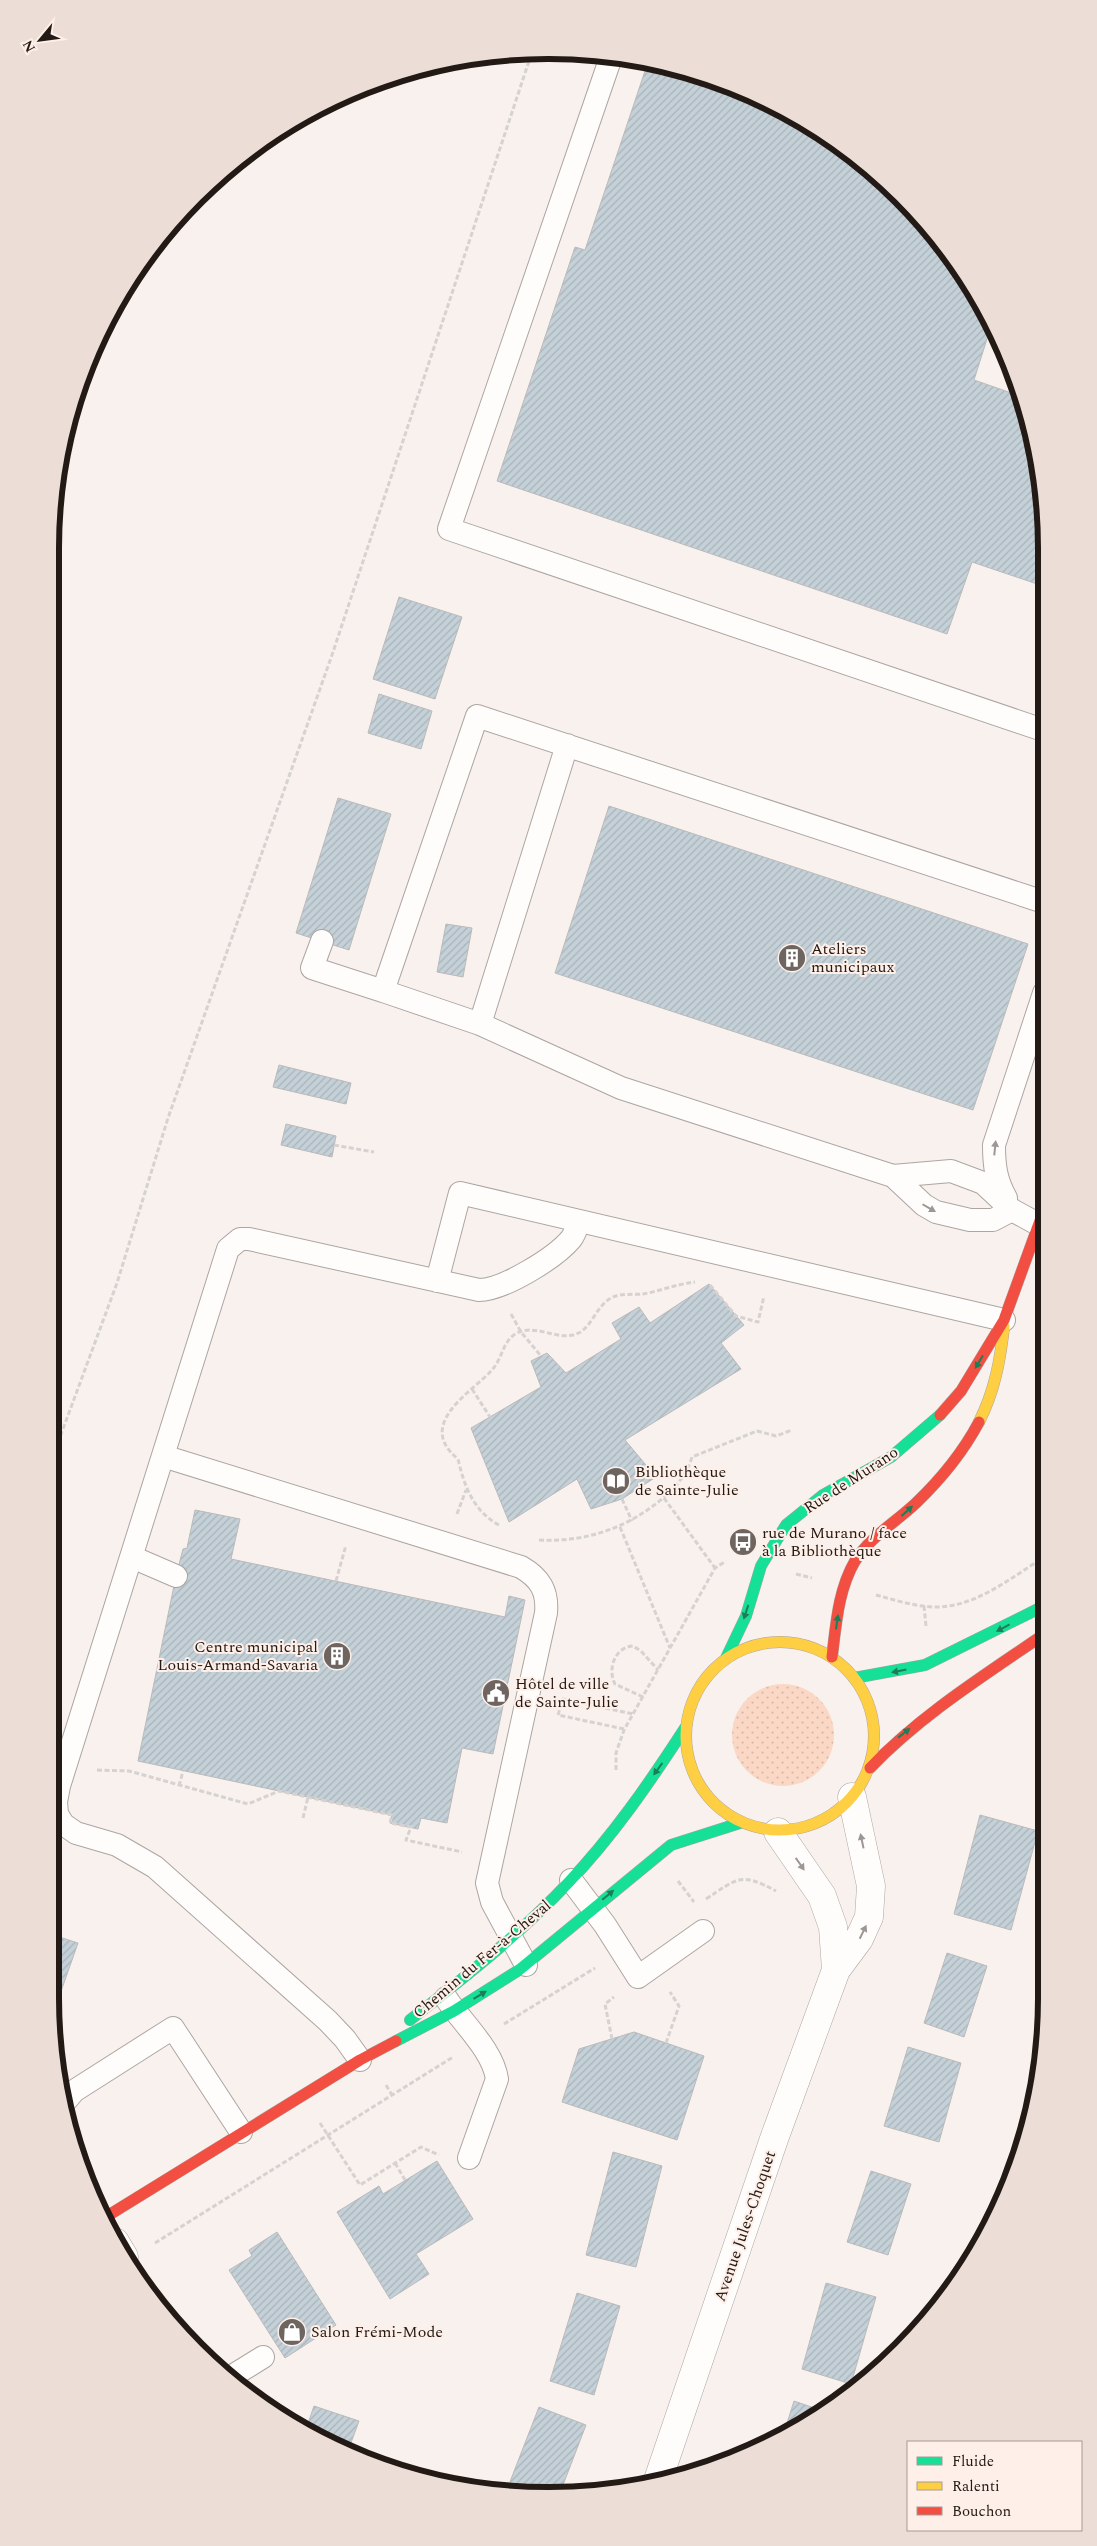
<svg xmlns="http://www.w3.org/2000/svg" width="1097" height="2546" font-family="Spectral,serif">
  <defs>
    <pattern id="grass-dots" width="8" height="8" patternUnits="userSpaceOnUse" patternTransform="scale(1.25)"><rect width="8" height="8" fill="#fbd8c6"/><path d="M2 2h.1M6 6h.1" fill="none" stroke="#d7b9a9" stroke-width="1.8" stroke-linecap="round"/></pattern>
    <pattern id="building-hatch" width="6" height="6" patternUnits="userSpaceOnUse" patternTransform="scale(1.25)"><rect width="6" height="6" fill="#c5d1d8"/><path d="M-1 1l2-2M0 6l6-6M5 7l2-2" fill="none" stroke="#a9b3b9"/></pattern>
  </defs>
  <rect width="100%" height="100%" fill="#f9f1ed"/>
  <path fill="url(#grass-dots)" d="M732 1735a51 51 0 1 1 102 0a51 51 0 1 1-102 0Z"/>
  <path fill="url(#building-hatch)" stroke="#bababb" d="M648,62L709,77L826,134L923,220L992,323L974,380L1023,397L1043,483V586L972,562L947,634L497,481L575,247L585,250Z
    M399,597L462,617L435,699L373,679Z
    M379,694L432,711L421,749L368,733Z
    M338,798L391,814L349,950L296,933Z
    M609,806L1028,944L973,1110L555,973Z
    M446,924L472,928L463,977L437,972Z
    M279,1065L351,1083L346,1104L273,1087Z
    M286,1124L336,1136L332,1157L281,1145Z
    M709,1284L744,1325L721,1343L741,1369L625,1440L656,1477L622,1499L591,1509L577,1479L509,1522L471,1428L541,1387L531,1361L547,1353L566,1373L621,1339L612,1323L639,1307L650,1323Z
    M195,1510L240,1519L231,1559L505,1617L509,1596L525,1600L493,1754L462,1748L447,1823L421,1818L418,1829L390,1823L392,1815L138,1761L176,1576L183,1549L187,1548Z
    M980,1815L1038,1831L1011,1930L954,1914Z
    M50,1934L78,1943L52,2017L50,1998Z
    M947,1953L987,1966L964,2037L924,2023Z
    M634,2032L704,2056L677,2140L562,2102L579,2049Z
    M908,2047L961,2063L939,2142L884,2126Z
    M613,2152L662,2166L636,2267L586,2255Z
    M437,2161L473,2219L416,2254L429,2274L390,2299L337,2212L379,2186L383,2194Z
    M871,2171L911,2184L888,2255L847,2242Z
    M277,2232L336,2325L285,2358L229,2270L252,2256L249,2250Z
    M826,2283L876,2297L851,2384L802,2369Z
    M577,2293L620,2306L594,2395L550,2381Z
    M794,2401L823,2411L797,2429L783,2436Z
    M314,2406L359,2421L348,2451L305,2432Z
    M539,2407L586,2425L568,2472L559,2495L506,2492Z"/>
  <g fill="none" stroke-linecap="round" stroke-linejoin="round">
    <defs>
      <path id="lane" d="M612,54L449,529L1043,730
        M1044,902L477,716L383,991L480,1024L621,1088L893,1176L951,1171L983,1183L1012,1210L1045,1228
        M322,941L312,968L383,991
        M480,1024L567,745
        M893,1176L924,1205L936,1212L970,1220H993L1012,1210
        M1006,1198C996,1180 994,1166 994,1145L1044,993
        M437,1281L460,1193L1004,1320
        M163,1456L521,1567C540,1578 548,1591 546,1613L487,1883L492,1902L526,1965
        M132,1557L176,1576
        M571,1880L605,1925L638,1977L703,1931
        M446,1998C462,2023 493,2050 497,2079L469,2158
        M360,2060L345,2039L328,2021L155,1867L117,1845L76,1833L63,1824L57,1814L56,1802L59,1786L228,1249L240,1239H249L479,1290C503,1290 555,1258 571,1239C575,1234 577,1227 579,1221
        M62,2105L74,2091L173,2028L241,2132
        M229,2378L263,2357"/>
      <path id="street" d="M778,1832L822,1896L833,1927L836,1970
        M115,2242L124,2257
        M657,2483L774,2139L836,1970L859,1939L869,1917L871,1886L852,1797"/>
      <path id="fast" d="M726,1658L746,1616L761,1566L786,1525L823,1495L891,1457L940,1415
        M854,1678L925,1665L1046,1605
        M410,2020C465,1977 520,1934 568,1883C613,1836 650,1782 685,1728
        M396,2041L454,2011L519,1970L671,1845L740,1823"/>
      <path id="slow" d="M979,1422C995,1390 1000,1361 1004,1327
        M686 1736a94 94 0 1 1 188 0a94 94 0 1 1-188 0Z"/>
      <path id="jam" d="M940,1415L961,1391L1004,1320L1045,1207
        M832,1657C836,1625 838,1590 855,1561C870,1537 896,1522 916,1503C940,1480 963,1452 979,1422
        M870,1768C922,1714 985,1675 1046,1633
        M104,2218L360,2060L396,2041"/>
    </defs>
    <use href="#lane" stroke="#ada5a1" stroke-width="24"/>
    <use href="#street" stroke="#ada5a1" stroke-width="29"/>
    <use href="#fast" stroke="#ada5a1" stroke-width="12"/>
    <use href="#slow" stroke="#ada5a1" stroke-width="12"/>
    <use href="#jam" stroke="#ada5a1" stroke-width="12"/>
    <path stroke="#d5d2d1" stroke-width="3" stroke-dasharray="5 2.5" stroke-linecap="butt" d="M334,1145L374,1152
      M710,1285L736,1316L758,1322L764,1296
      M511,1314L521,1332L541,1356
      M472,1389L490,1417
      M50,1464L117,1283L168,1118L332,655L532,52
      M664,1498L715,1568
      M622,1499L632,1521
      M457,1514L466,1490
      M499,1525C473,1511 464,1485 458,1459C415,1424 471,1393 492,1370C503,1358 502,1341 517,1333C535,1324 554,1339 573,1335C592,1331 595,1305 613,1297C621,1293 634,1295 643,1294C660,1291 677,1284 695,1282
      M620,1527L670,1648
      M539,1540C584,1542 622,1530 657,1503C673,1490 686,1477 692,1457L757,1431L776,1436L792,1430
      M796,1574L812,1578
      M336,1581L346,1545
      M876,1595C895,1600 916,1607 936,1607C977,1607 1013,1576 1046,1556
      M924,1606L926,1626
      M643,1697L615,1684C607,1669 615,1647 633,1646L641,1651L658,1670
      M624,1729L558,1715L563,1699L633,1714
      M97,1770L129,1771L248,1804L279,1791L392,1815L390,1823L411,1827L406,1840L462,1852
      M616,1770V1753L624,1730L715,1568L726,1561
      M179,1786L183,1771
      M303,1818L308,1797
      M678,1881L694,1902
      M706,1899C738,1878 741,1872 776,1891
      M504,2024L595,1968
      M612,2039L605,2004L614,1997
      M666,2043L679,2006L670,1992
      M386,2085L392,2095
      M320,2123L360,2185L421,2147L439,2155
      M395,2163L405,2180
      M155,2243L453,2057"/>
    <use href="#lane" stroke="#fefdfc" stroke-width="22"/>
    <use href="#street" stroke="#fefdfc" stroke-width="28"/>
    <use href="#fast" stroke="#16e098" stroke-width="11"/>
    <use href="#slow" stroke="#ffcf43" stroke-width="11"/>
    <use href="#jam" stroke="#f24e42" stroke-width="11"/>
  </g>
  <defs><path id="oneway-solid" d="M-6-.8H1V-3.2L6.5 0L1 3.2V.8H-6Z" transform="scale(1.25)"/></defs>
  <g fill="#9b9794">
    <use href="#oneway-solid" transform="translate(995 1148) rotate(-84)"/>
    <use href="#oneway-solid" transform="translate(929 1208) rotate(30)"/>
    <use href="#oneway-solid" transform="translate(862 1841) rotate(-102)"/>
    <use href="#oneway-solid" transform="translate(800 1864) rotate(55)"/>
    <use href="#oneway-solid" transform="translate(863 1932) rotate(-64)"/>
  </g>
  <g fill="#1c7d57">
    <use href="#oneway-solid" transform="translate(979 1362) rotate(121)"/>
    <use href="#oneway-solid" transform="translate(907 1511) rotate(-42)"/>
    <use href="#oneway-solid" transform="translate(746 1612) rotate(108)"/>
    <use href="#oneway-solid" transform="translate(837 1622) rotate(-82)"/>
    <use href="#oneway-solid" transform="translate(1003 1628) rotate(152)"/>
    <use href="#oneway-solid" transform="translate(899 1671) rotate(169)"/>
    <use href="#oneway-solid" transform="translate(904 1733) rotate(-38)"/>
    <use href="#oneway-solid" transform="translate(658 1769) rotate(126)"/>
    <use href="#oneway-solid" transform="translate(608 1895) rotate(-40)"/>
    <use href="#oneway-solid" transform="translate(480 1995) rotate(-31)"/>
  </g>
  <defs>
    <symbol id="building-disc" viewBox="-11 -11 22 22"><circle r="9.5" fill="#6e6561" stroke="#feefe8"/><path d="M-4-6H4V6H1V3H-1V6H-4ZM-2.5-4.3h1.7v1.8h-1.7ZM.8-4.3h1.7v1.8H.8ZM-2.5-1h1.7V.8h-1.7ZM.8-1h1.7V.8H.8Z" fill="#fff"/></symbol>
    <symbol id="library-disc" viewBox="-11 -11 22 22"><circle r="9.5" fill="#6e6561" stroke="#feefe8"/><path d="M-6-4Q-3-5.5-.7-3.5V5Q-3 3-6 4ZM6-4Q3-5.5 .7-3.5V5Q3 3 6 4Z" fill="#fff"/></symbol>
    <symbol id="bus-disc" viewBox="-11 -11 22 22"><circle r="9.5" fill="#6e6561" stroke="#feefe8"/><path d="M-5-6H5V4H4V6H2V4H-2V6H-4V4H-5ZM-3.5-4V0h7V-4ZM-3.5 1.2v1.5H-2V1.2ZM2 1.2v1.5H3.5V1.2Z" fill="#fff"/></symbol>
    <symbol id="civic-disc" viewBox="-11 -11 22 22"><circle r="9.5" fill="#6e6561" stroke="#feefe8"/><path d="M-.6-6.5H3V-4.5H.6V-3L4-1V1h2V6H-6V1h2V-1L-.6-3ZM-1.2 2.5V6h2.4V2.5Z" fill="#fff"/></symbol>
    <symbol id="shop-disc" viewBox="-11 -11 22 22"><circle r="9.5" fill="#6e6561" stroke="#feefe8"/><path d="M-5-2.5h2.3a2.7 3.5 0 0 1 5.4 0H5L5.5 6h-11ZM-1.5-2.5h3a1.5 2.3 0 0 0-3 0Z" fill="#fff"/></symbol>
  </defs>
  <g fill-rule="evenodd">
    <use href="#building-disc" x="776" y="942" width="32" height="32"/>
    <use href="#library-disc" x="600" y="1465" width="32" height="32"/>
    <use href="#bus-disc" x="727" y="1526" width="32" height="32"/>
    <use href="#building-disc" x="321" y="1640" width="32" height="32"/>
    <use href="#civic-disc" x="480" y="1677" width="32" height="32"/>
    <use href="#shop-disc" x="276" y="2316" width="32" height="32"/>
  </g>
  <g text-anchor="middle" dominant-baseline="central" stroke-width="4" stroke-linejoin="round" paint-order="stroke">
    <g font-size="16" fill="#231a16" stroke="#feefe8" text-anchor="start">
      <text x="811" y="949">Ateliers<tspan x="811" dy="18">municipaux</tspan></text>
      <text x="635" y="1472">Bibliothèque<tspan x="635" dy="18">de Sainte-Julie</tspan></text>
      <text x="762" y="1533">rue de Murano / face<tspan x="762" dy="18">à la Bibliothèque</tspan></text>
      <text x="318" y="1647" text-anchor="end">Centre municipal<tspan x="318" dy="18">Louis-Armand-Savaria</tspan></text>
      <text x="515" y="1684">Hôtel de ville<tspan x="515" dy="18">de Sainte-Julie</tspan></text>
      <text x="311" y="2332">Salon Frémi-Mode</text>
    </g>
    <g font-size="16" fill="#231a16" stroke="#feefe8">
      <text transform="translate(851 1480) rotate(-33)">Rue de Murano</text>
      <text transform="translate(482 1959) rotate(-40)">Chemin du Fer-à-Cheval</text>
      <text transform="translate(745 2226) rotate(-71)">Avenue Jules-Choquet</text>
    </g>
  </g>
  <path d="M0 0H1097V2546H0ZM548 59H549A489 489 0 0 1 1038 548V1998A489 489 0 0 1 549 2487H548A489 489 0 0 1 59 1998V548A489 489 0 0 1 548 59Z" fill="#ecded7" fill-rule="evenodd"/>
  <path fill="none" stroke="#231a16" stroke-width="6" d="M548 59H549A489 489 0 0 1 1038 548V1998A489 489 0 0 1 549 2487H548A489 489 0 0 1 59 1998V548A489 489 0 0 1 548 59Z"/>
  <rect x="907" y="2441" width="175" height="90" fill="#feefe8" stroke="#a69a94"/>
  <rect x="917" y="2457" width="25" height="8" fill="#16e098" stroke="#a69a94"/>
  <text x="952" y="2466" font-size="15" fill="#231a16">Fluide</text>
  <rect x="917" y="2482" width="25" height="8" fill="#ffcf43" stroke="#a69a94"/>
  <text x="952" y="2491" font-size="15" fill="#231a16">Ralenti</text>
  <rect x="917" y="2507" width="25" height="8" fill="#f24e42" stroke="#a69a94"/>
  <text x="952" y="2516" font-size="15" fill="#231a16">Bouchon</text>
  <g transform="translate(40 40) rotate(241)" stroke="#feefe8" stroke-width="4" paint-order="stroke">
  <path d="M0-4L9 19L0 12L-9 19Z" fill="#231a16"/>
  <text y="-8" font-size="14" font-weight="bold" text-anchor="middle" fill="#231a16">N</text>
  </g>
</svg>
